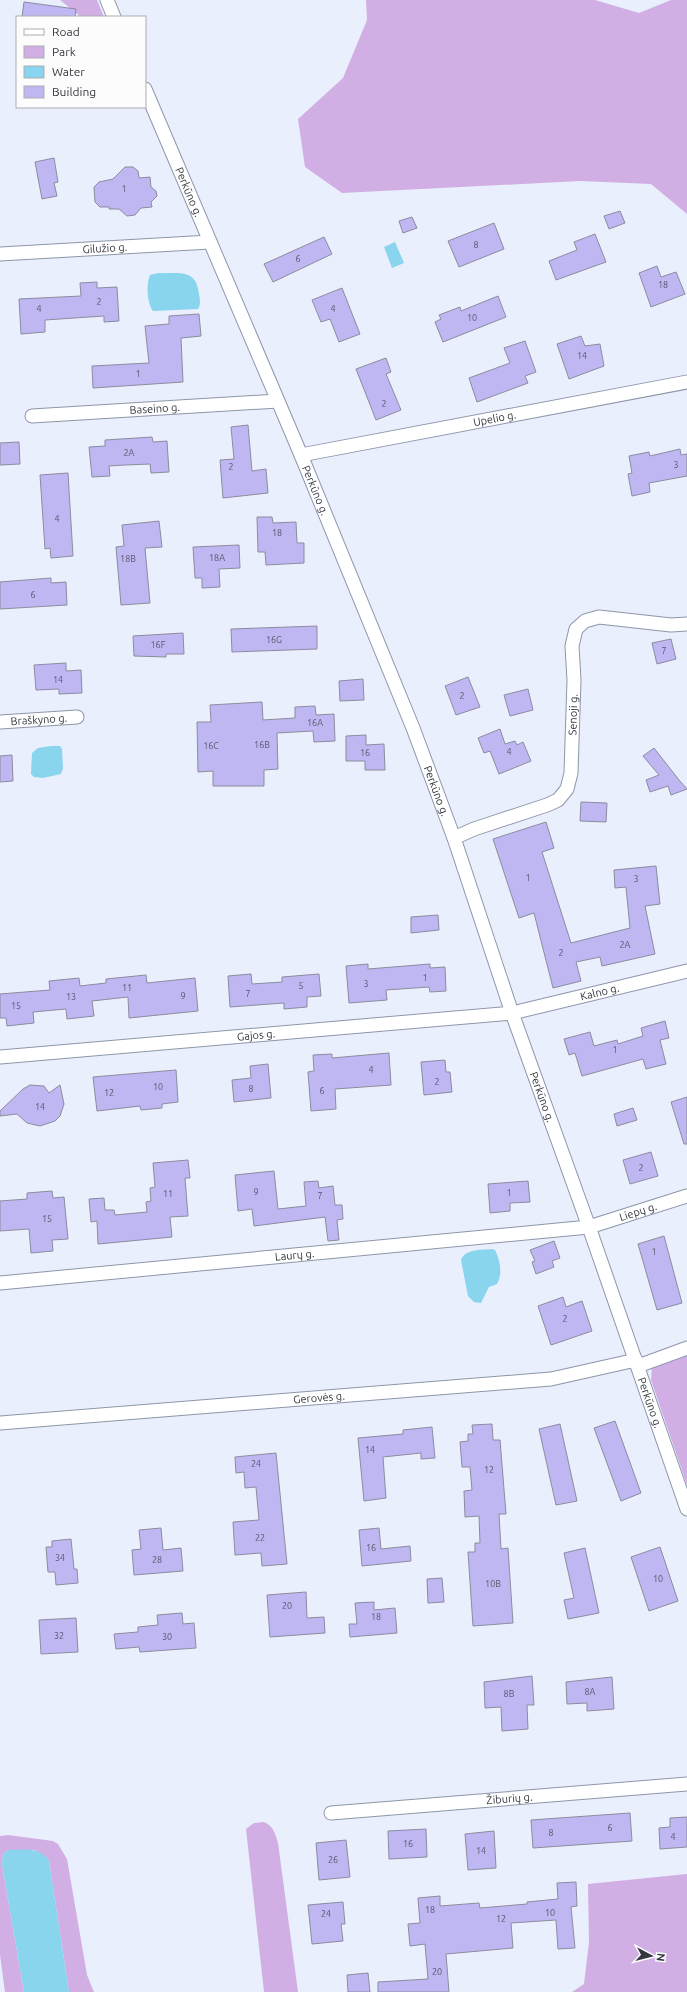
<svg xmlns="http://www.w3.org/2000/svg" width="687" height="1992" font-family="Ubuntu,sans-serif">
  <rect width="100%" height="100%" fill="#e9effc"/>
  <path fill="#d1afe4" d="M60,0H97L104,17H81Z
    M366,0H595L639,13L671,0H687V214L651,184L580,181L342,193L305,167L298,119L343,78L367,20Z
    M687,1352V1485L651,1380L652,1366Z
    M264,1822C273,1826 275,1833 278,1843L298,1992H264L246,1829L254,1823Z
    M8,1835L53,1841L58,1844L67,1859L87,1975L94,1992H69L49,1861L35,1850H8L3,1855L2,1864L24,1992H5L0,1955V1836Z
    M687,1874V1992H572L584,1984L589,1942L588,1884Z"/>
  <path fill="#89d5ee" d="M395,242L404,263L392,268L384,247Z
    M158,273C179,274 196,268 199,294C200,300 201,304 198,309L153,311C147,304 146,284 150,275Z
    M51,746H60L62,749L63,768L61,774L43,778L34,777L31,774L32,753L38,748Z
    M492,1249L495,1250C500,1260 503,1274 497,1284L489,1287L481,1303L474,1302L468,1296L461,1260C465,1249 481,1250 492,1249Z
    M8,1850C23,1850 40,1846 49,1861L69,1992H24L2,1864L3,1855Z"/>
  <path fill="#bfb7f2" stroke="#8d8ba0" d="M24,2L76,9L75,17H22Z
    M54,158L58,182L54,183L57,196L42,199L35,162Z
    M125,167H133L138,171L139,178L150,177L151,187L156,191L157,196L151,202L152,207L141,208L135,215L127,216L119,209H109V207H100L95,202L94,187L99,182L113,179Z
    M620,211L625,223L609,229L604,216Z
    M412,217L417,228L403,233L399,221Z
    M494,223L504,249L459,267L448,241Z
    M595,234L606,262L556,280L549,261L577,250L574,242Z
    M324,237L332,254L273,282L264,264Z
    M657,266L661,277L676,272L685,294L651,307L639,273Z
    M97,282V288L117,287L119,321L104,322V316L45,320V332L21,334L19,299L81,296L80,283Z
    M342,288L360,334L339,342L330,319L321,322L312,300Z
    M498,296L506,317L443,342L435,322L441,319L439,315L460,307L461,311Z
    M199,314L201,336L181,338L183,382L93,388L92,366L149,363L145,326L169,324V316Z
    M581,336L585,346L600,344L604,366L569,379L557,344Z
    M525,341L536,372L525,376L528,383L477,402L469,378L510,363L504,348Z
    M386,358L391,372L386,374L401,410L376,420L356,369Z
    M248,425L252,471L266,469L268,493L223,498L220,460L234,459L231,427Z
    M152,437L153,442L167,441L169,472L151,473L150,464L125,465L109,466L110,476L92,477L89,447L105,446V440Z
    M19,442L20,464L0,465V443Z
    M680,449L681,455L687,454V476L649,483L650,492L632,496L628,474L632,473L629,456L649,452L650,456Z
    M68,473L73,556L51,558L50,548L45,549L40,475Z
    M257,517H272L273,523L296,522L297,543H304V563L266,565L265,552H258Z
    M159,521L162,547L145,548L150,603L121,605L116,547L124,546L122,525Z
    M239,545L240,568L219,569L220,587L202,588V578H195L193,547Z
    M51,578V583L66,582L67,605L0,609V582Z
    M317,626V649L232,652L231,629Z
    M183,633L184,654H166V657L134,656L133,636Z
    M671,639L676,659L657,664L652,643Z
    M66,663V671L81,670L82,693L59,694V689L36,690L34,665Z
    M468,677L480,707L456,715L445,686Z
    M363,679L364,700L340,701L339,681Z
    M528,689L533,710L510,716L504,695Z
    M262,702L263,720L295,718V707L315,706L316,715L334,714L335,741L314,742L313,731L277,733L278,769L264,770V786H213V771L198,772L197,722H211L210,705Z
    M500,729L505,744L515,741L517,745L523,742L531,761L499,774L490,751L484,753L478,738Z
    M366,735V745L384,744L385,770H365V761H346V736Z
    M654,748L679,780L687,789L671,795L668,786L650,792L646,780L659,775L643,756Z
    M12,755L13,781L0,782V756Z
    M581,802L607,803L606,822L580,821Z
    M546,822L554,848L542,852L571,943L630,928L626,887L615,888L614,870L656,866L660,904L645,906L655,954L602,966L600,957L576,962L581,981L553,988L534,913L519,918L493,839Z
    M438,915L439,930L411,933V917Z
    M368,964V969L430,964V968L445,967L446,991L430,992L429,987L386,990L387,1000L349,1003L346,966Z
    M251,974L252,984L282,982V977L319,974L321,996L307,997V1007L284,1009V1003L230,1007L228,976Z
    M146,975L147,983L195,978L198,1011L129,1018L128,997L92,1001L94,1016L67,1019L66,1009L33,1012L34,1023L7,1026L6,1018H0V994L50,990L49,981L79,978L80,986L106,983V979Z
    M665,1021L669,1038L660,1040L666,1064L646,1069L643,1059L582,1076L575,1053L569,1055L564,1039L590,1032L594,1046L617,1040L618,1044L643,1036L641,1028Z
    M389,1053L391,1085L335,1089L336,1109L311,1111L308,1072L314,1071L313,1055L332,1054V1058Z
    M445,1060L446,1072H450L452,1092L424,1095L421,1062Z
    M268,1064L271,1098L234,1102L232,1080L251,1078L250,1066Z
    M176,1070L178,1102L162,1104V1108L141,1110L140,1106L97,1111L93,1077Z
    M30,1085L44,1086L49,1093L60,1085L64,1104L60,1116L55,1121L40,1126L27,1123L17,1114L0,1116V1111L23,1089Z
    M687,1097V1144H684L671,1102Z
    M633,1108L637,1120L617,1126L614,1114Z
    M651,1152L658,1176L630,1184L623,1160Z
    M188,1160L190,1178H185L188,1216L170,1217L172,1237L98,1244L97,1221L91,1222L89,1199L104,1198L105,1210H114L115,1215L147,1212L146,1202L151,1201L150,1188L155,1187L153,1163Z
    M274,1171L278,1209L306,1206L304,1182L318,1181L319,1188L333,1186L335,1205H342L343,1219L337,1220L339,1240L328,1241L325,1217L254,1226L252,1209L238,1211L235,1175Z
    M528,1181L530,1202L510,1203V1211L490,1213L488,1184Z
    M52,1191L53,1198L64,1197L68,1239L52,1240L53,1251L31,1253L29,1229L0,1231V1201L27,1199V1193Z
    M664,1236L682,1303L657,1310L638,1244Z
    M554,1241L560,1258L552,1261L554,1267L536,1274L532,1262L535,1261L530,1250Z
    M563,1297L566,1307L582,1301L592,1331L551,1345L538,1306Z
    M615,1421L641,1493L621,1501L594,1428Z
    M492,1424L493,1440H500L506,1514H499L501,1549L508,1548L513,1623L473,1626L468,1552H475V1543H480L479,1516L465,1517L464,1491L472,1490L470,1467H462L460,1442L468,1441V1434H473L472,1425Z
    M560,1424L577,1501L556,1505L539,1429Z
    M432,1427L435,1458L421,1459V1453L383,1457L386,1498L364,1501L358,1438L403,1434V1430Z
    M276,1453L287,1564L262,1566L261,1553L235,1555L233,1522L259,1520L256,1487L245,1488L244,1472L236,1473L235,1457Z
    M161,1528L163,1550L181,1548L183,1571L134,1575L132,1550L141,1549L139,1530Z
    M379,1528L381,1549L410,1546L411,1561L362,1566L359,1530Z
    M71,1539L74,1569H77L78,1583L56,1585L55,1572H48L46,1547H52V1541Z
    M660,1547L678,1601L649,1611L631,1557Z
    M585,1548L599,1613L568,1619L564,1600L574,1598L564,1553Z
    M442,1578L444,1602L428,1603L427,1579Z
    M306,1592L307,1618L324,1617L325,1633L270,1637L267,1595Z
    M374,1602V1610L395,1608L397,1633L350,1637L349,1624H357L355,1603Z
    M182,1613L183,1624L194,1623L196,1648L140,1652L139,1647L116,1649L114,1634L138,1632V1627L158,1625L157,1615Z
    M76,1618L78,1652L41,1654L39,1620Z
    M532,1676L534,1705H527L528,1729L502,1731L501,1707L485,1708L484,1682Z
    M612,1677L614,1709L587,1711V1703L567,1704L566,1682Z
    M630,1813L632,1841L533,1848L531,1820Z
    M687,1817V1847L660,1849L659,1828L670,1827V1818Z
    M426,1829L427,1857L389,1859L388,1831Z
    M494,1831L496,1868L468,1870L465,1834Z
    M346,1840L350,1877L319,1880L316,1843Z
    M576,1882L577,1906L571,1907L575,1948L558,1949L556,1920L511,1923L513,1948L446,1954L449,1992H378V1982L428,1979L425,1944L410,1946L408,1924L420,1923L418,1898L440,1896V1906L479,1903L480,1908L527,1904V1902L558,1899L557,1883Z
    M343,1902L345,1924H341L343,1941L312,1944L308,1905Z
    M368,1973L370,1992H348L347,1975Z"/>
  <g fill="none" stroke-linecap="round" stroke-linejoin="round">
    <defs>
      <g id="minor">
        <path d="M107,0L114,17"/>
        <path id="s1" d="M145,89L301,455L413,728L454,838L512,1013L589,1227L687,1509"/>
        <path id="s2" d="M0,254L210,242"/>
        <path id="s3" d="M32,416L278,401"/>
        <path id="s4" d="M301,455L687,382"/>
        <path id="s5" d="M0,722L77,717"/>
        <path id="s6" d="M454,838L474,829L547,805L558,800L567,789L571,773L574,680L572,646L576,629L585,621L599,617L671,625L687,624"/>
        <path id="s7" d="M0,1057L512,1013L687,971"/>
        <path id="s8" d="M0,1283L589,1227L687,1196"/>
        <path d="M638,1366L687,1348"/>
        <path id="s9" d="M0,1423L551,1379L636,1360"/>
        <path id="s10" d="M331,1813L687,1784"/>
      </g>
    </defs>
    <use href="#minor" stroke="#8d96aa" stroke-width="15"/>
    <use href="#minor" stroke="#fff" stroke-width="13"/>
  </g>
  <g text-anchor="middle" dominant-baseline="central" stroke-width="4" stroke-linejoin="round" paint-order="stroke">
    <g font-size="9" fill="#57576c">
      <text x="124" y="189">1</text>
      <text x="476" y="245">8</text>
      <text x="298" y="259">6</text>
      <text x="663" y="285">18</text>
      <text x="99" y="302">2</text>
      <text x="39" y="309">4</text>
      <text x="333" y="309">4</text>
      <text x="472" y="318">10</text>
      <text x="582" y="356">14</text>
      <text x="138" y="374">1</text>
      <text x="384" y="404">2</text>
      <text x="129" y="453">2A</text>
      <text x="676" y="465">3</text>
      <text x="231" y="467">2</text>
      <text x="57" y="519">4</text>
      <text x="277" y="533">18</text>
      <text x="217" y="558">18A</text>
      <text x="128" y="559">18B</text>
      <text x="33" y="595">6</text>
      <text x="274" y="640">16G</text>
      <text x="158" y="645">16F</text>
      <text x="664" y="651">7</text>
      <text x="58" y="680">14</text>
      <text x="462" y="696">2</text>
      <text x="315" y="723">16A</text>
      <text x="262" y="745">16B</text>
      <text x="211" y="746">16C</text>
      <text x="509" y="752">4</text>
      <text x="365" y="753">16</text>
      <text x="528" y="878">1</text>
      <text x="636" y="879">3</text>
      <text x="625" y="945">2A</text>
      <text x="561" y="953">2</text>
      <text x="425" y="978">1</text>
      <text x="366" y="984">3</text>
      <text x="301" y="986">5</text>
      <text x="127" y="988">11</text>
      <text x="248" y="994">7</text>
      <text x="183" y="996">9</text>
      <text x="71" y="997">13</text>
      <text x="16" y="1006">15</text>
      <text x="615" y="1050">1</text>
      <text x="371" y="1070">4</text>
      <text x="437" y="1082">2</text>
      <text x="158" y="1087">10</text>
      <text x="251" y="1089">8</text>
      <text x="322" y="1091">6</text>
      <text x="109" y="1093">12</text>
      <text x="40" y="1107">14</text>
      <text x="641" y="1168">2</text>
      <text x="256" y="1192">9</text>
      <text x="509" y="1193">1</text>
      <text x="168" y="1194">11</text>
      <text x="320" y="1196">7</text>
      <text x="47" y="1219">15</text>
      <text x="654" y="1252">1</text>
      <text x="565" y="1319">2</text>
      <text x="370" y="1450">14</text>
      <text x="256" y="1464">24</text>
      <text x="489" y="1470">12</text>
      <text x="260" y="1538">22</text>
      <text x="371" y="1548">16</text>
      <text x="60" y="1558">34</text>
      <text x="157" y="1560">28</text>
      <text x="658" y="1579">10</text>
      <text x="493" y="1584">10B</text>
      <text x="287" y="1606">20</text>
      <text x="376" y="1617">18</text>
      <text x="59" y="1636">32</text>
      <text x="167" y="1637">30</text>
      <text x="590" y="1692">8A</text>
      <text x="509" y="1694">8B</text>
      <text x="610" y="1828">6</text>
      <text x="551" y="1833">8</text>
      <text x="673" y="1837">4</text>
      <text x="408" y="1844">16</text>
      <text x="481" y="1851">14</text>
      <text x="333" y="1860">26</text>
      <text x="430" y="1910">18</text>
      <text x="550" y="1913">10</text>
      <text x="326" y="1914">24</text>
      <text x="501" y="1919">12</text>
      <text x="437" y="1972">20</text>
    </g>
    <g font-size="11" fill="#34373f" stroke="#fcfcfc">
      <text stroke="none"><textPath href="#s1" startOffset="112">Perkūno g.</textPath></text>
      <text stroke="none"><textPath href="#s2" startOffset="105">Gilužio g.</textPath></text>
      <text stroke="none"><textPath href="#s3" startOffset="123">Baseino g.</textPath></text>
      <text stroke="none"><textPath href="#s4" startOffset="197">Upelio g.</textPath></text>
      <text stroke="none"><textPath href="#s1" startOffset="436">Perkūno g.</textPath></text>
      <text stroke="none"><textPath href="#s6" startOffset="200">Senoji g.</textPath></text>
      <text stroke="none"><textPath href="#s5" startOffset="39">Braškyno g.</textPath></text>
      <text stroke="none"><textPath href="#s1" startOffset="760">Perkūno g.</textPath></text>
      <text stroke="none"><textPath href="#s7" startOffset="604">Kalno g.</textPath></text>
      <text stroke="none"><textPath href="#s7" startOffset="257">Gajos g.</textPath></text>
      <text stroke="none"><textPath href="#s1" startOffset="1084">Perkūno g.</textPath></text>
      <text stroke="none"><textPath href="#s8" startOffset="643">Liepų g.</textPath></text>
      <text stroke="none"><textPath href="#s8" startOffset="296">Laurų g.</textPath></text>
      <text stroke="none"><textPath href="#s9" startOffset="320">Gerovės g.</textPath></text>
      <text stroke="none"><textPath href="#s1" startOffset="1408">Perkūno g.</textPath></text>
      <text stroke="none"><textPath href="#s10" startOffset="179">Žiburių g.</textPath></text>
    </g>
  </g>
  <rect x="16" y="16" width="130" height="92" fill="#fcfcfc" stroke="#acadb0"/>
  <rect x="24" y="29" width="20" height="6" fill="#ffffff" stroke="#acadb0"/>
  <text x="52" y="36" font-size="12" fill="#34373f">Road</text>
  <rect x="24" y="46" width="20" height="12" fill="#d1afe4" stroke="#acadb0"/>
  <text x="52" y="56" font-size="12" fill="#34373f">Park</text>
  <rect x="24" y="66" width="20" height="12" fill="#89d5ee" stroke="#acadb0"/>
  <text x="52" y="76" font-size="12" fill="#34373f">Water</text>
  <rect x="24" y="86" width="20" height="12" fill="#bfb7f2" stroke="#acadb0"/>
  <text x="52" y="96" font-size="12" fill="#34373f">Building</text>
  <g transform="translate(651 1956) rotate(97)" stroke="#fcfcfc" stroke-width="3" paint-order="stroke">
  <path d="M0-3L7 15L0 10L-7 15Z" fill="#34373f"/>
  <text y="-6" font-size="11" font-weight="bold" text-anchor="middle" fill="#34373f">N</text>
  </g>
</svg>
